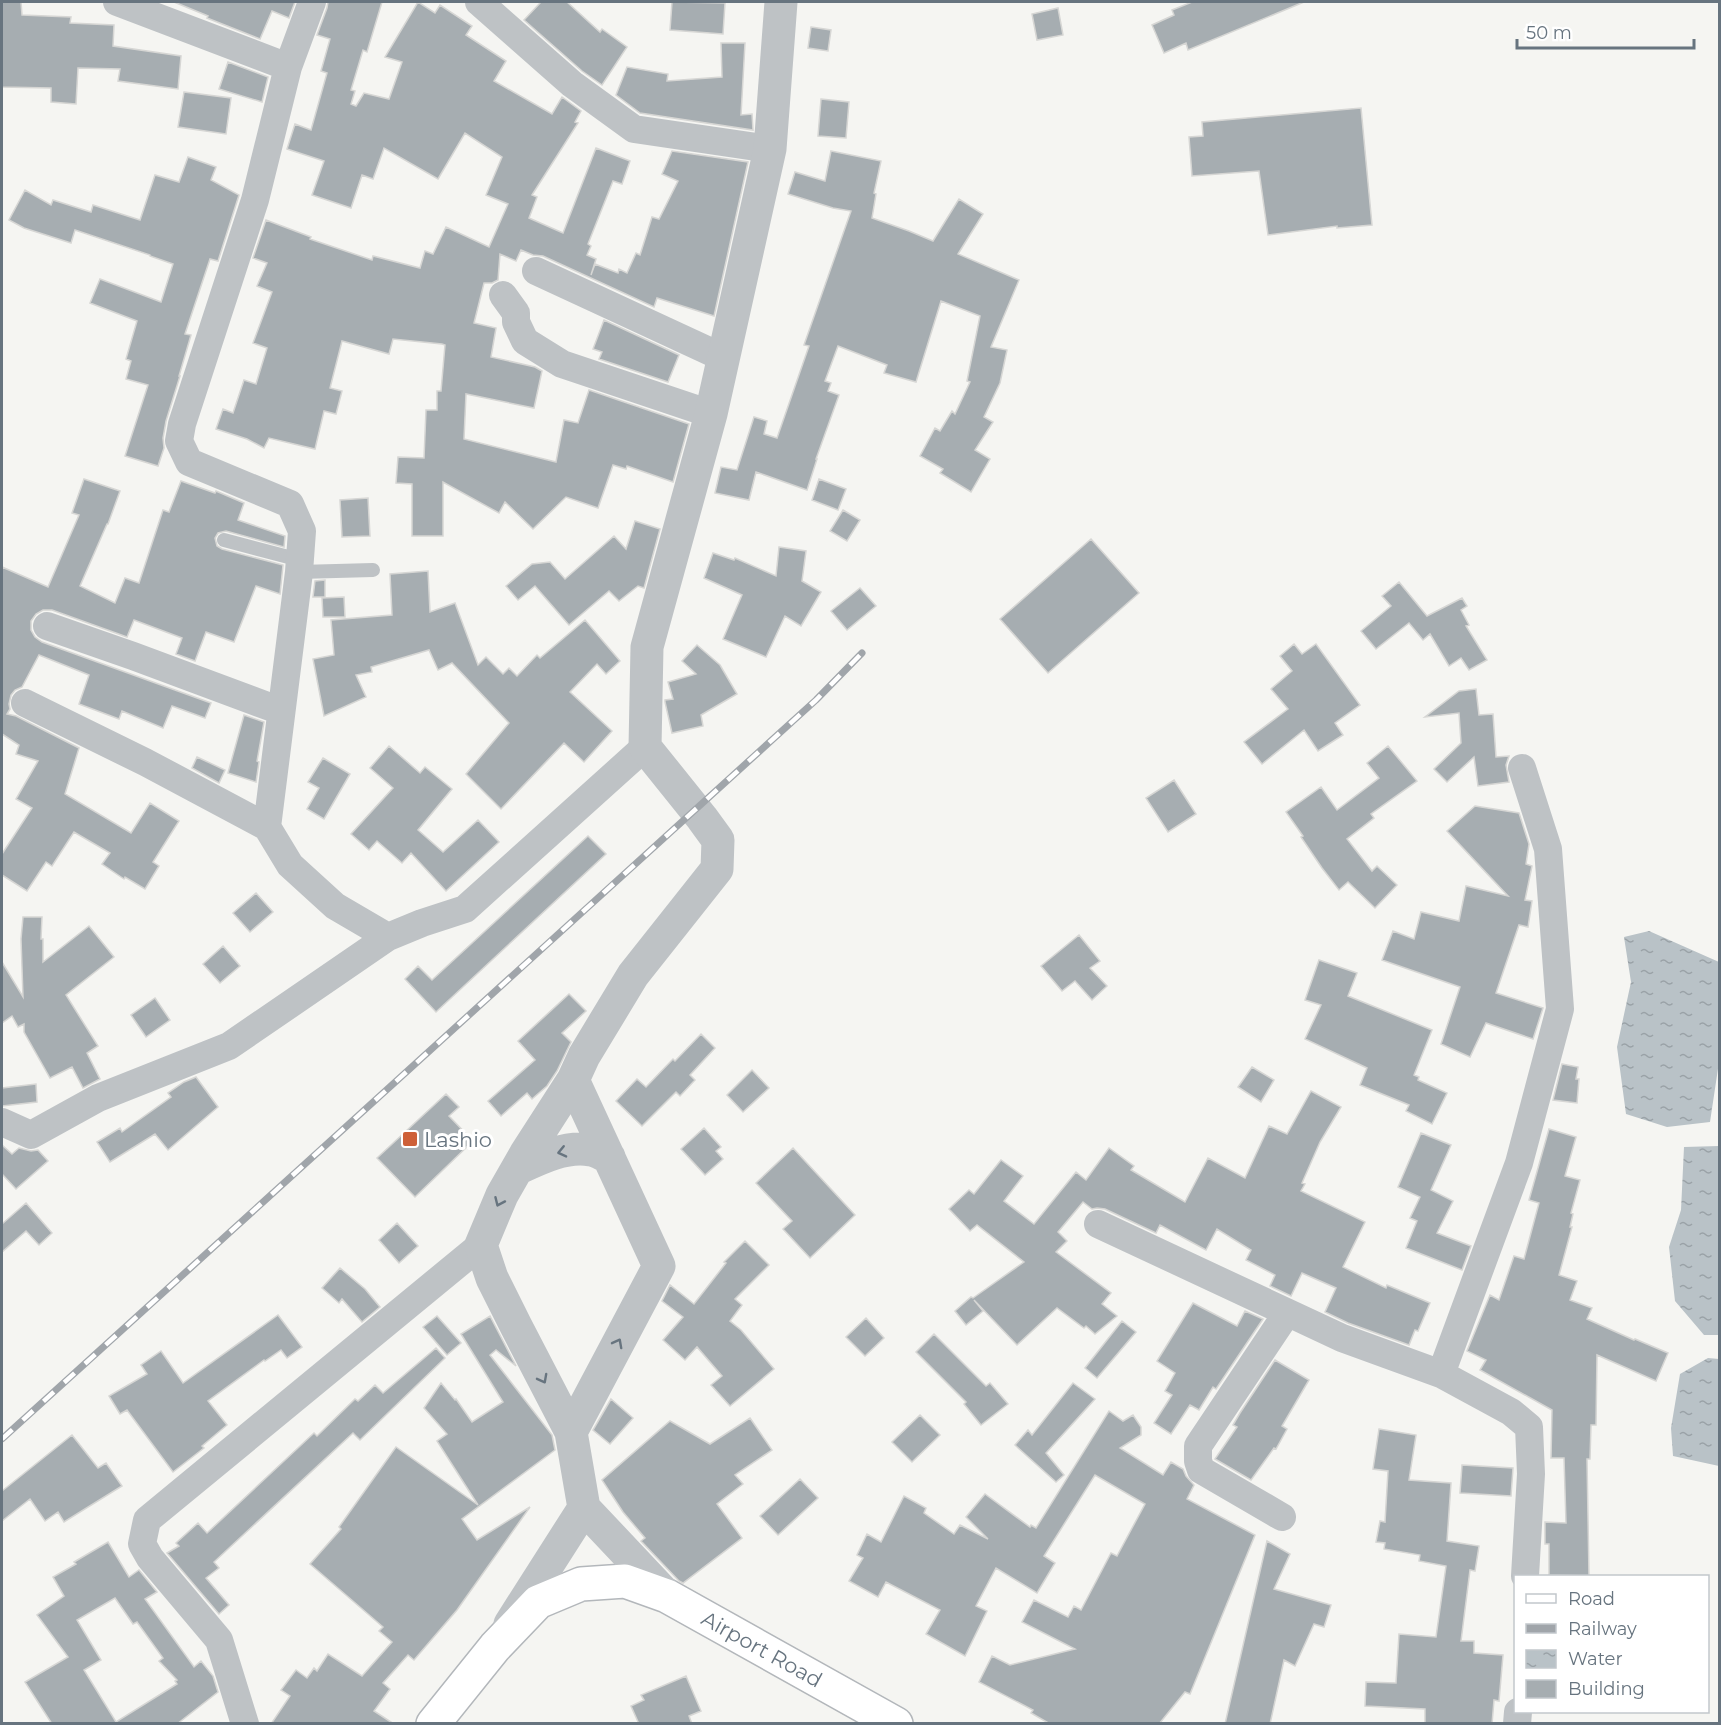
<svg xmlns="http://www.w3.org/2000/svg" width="1721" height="1725" font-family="Montserrat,sans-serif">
  <defs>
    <pattern id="water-ripples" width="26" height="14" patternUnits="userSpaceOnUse" patternTransform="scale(1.5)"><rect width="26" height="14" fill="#b9c2c7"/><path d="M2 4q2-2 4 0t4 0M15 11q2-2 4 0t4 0" fill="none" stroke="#9aa2a7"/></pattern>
  </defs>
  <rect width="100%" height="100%" fill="#f5f5f2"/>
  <path fill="url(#water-ripples)" d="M1649,931L1719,962V1062L1710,1122L1667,1127L1626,1114L1617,1047L1631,982L1624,937Z
    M1719,1146V1335H1704L1675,1301L1669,1247L1681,1210L1684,1147Z
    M1708,1358L1719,1359V1466L1673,1456L1671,1428L1680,1374Z"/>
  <path fill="#a6adb1" stroke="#d6d6d4" stroke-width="1.5" fill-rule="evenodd" d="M2,2H21L22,15L71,17L70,23L114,25L113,46L181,56L178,89L118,81L120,69L78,68L76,104L51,102V88L2,87Z
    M174,2H295L289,18L272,11L260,39L207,18L208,16Z
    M328,2H382L367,52L363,50L351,90L355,91L351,104L356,106L364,93L389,99L402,62L385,57L418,2L435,13L440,5L472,26L466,35L506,61L494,81L552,114L562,97L581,111L575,122L578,123L532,195L537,197L529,218L563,233L596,148L630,161L622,184L613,181L588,244L591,246L587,255L596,259L591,275L595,264L618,273L619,269L627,273L636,253L640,255L652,217L659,219L678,181L662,174L672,151L748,162L714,316L657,298L654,307L543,256L533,255L521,250L516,261L500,254L498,280L492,283H484L474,323L496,328L491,357L535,367L542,371L534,408L466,394L464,439L556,462L564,420L578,423L589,390L689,424L673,482L627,466L626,469L613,465L598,508L566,497L533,529L505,502L499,513L443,482V536H412V484L396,483L398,457L424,458L426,410H437V391H441L445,345L442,344L393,339L389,354L342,341L330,388L342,391L336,414L324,411L315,449L269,438L264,448L247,439L216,429L223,409L233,413L244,380L256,384L267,348L253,343L272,292L257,286L267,263L253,258L266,220L311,237L310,239L372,260L373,256L420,268L425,251L433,254L446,227L489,247L508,204L486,195L502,157L465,133L438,179L384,148L373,179L362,175L351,208L312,195L324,161L287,149L295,124L311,130L327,73L321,71L330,39L317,35L327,8Z
    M541,2H567L600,32L602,29L627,47L602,85L582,71L524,20Z
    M672,2L725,3L723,34L670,30Z
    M1192,2H1304L1188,50L1186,43L1164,53L1152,25L1174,15L1172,10Z
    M1058,8L1063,35L1037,40L1032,14Z
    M811,27L831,30L828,51L808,48Z
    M721,43H745L741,115L752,114L753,130L640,113L616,95L627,67L668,74L667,81L722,77Z
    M228,62L268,77L262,102L219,89Z
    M184,92L231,98L226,134L178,127Z
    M821,99L849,102L846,138L818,136Z
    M1361,108L1372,225L1337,228V226L1268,235L1259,171L1192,176L1189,137L1203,136L1202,122Z
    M831,151L881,161L874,193L876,194L872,218L909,231L933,241L959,199L983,214L958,254L1019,280L991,347L1007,350L1000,383L984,417L993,422L975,450L990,459L971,492L940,473L943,469L920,456L935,428L940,431L952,411L955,414L970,382L967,381L980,316L941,301L916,382L884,373L887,365L838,346L825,381L831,383L828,391L839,395L816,459H817L807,490L756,472L749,500L715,493L721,467L737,470L754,417L767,421L764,434L777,438L809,346L804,345L851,211L833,208L788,194L795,172L825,181Z
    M188,157L216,167L211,180L239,195L218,261L210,259L185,334L191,335L179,376H180L166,421L163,438L164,448L158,466L125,456L148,385L126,379L131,361L126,359L137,321L90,303L100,279L161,302L173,264L150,256V255L75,230L71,243L24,228L9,220L25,190L51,205L53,200L91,212L93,205L140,220L155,175L179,182Z
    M604,320L679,355L668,382L599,359L602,352L593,349Z
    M84,479L120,491L108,524H107L80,586L115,603L125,578L139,583L163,510L169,512L181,481L215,493L216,491L244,503L238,520L285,536L284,547L226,531L218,533L215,538L217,546L222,549L283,565L280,594L256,586L234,642L206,632L195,661L176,654L182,638L134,620L127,637L52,610H43L36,614L31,621V630L35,637L42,642L211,703L205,718L172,706L163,728L122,711L119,719L79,704L89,675L39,655L22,687L15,690L11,695L9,704L10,709L7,714L16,716L79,748L65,794L131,833L150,803L179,821L153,862L159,866L145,889L125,877L124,879L102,864L110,853L74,832L52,866L46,862L27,891L2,875V854L32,808L16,799L38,761L16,754L19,745L2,734V567L48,587L79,515L72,513Z
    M819,479L846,489L838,510L812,500Z
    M368,498L370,536L342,537L340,500Z
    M843,510L860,520L847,541L830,531Z
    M635,521L660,529L644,588L638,586L619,601L609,591L569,625L535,586L518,600L506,586L532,564L550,562L565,579L614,536L626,549Z
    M1091,539L1139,593L1048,673L1000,619Z
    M779,547L806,551L802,581L821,592L801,626L785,616L766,657L723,639L742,595L704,578L713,553L734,560L735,558L776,576Z
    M428,571L430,612L455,603L478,665L486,657L503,674L509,668L517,676L537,655L540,658L585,620L620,661L606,674L597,664L570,692L612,731L584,762L564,743L501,809L466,774L509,723L452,663L438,670L429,650L371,667L372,672L356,675L366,697L324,716L313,659L334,655L331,620L392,615L390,574Z
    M325,580V597H313L315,581Z
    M1399,582L1427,616L1462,598L1467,606L1461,610L1469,625L1466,626L1487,660L1469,670L1461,658L1449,666L1430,634L1423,640L1409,623L1376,649L1361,631L1391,606L1382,596Z
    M860,588L876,606L847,630L831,611Z
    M344,597L345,617H323L322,598Z
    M1294,644L1302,654L1316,644L1360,705L1335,723L1343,735L1318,751L1304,730L1262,764L1244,742L1288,709L1271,689L1292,671L1280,656Z
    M697,645L720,665L737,694L701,715L703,726L672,733L665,702V700L673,699L668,682L696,674L682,661Z
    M1476,689L1479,715L1493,714L1496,757L1509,756L1506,765L1509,782L1478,786L1474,757L1447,782L1434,769L1461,743L1459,713L1425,717L1459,691Z
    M244,715L264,722L257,761L259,762L256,782L228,773Z
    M389,746L420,773L425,767L452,789L418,830L443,852L478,820L499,842L446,891L411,853L402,863L377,841L369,850L351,834L393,788L370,768Z
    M1388,746L1417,781L1371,814L1374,818L1347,839L1372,871L1377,866L1397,885L1375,908L1348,882L1339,890L1322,868L1301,837L1303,836L1286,812L1321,787L1337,810L1379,778L1367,763Z
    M197,757L225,770L219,783L192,768Z
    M323,758L350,774L324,819L307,809L319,788L308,782Z
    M1174,780L1196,814L1168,832L1146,798Z
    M1475,806L1519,813L1529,844L1526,864L1532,866L1525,900L1532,901L1528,927L1519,925L1496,993L1543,1008L1533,1039L1486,1023L1470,1057L1441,1044L1460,987L1382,960L1393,931L1414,939L1421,912L1459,921L1466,886L1508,896L1447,831Z
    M588,836L606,854L436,1012L405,979L418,966L432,980Z
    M256,893L273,912L250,932L233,913Z
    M23,917H42L41,939H43V962L89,926L114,957L66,995L98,1046L87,1053L100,1079L83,1088L72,1067L50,1078L24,1032V1024L18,1027L12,1016L2,1023V962L23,997L21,939Z
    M1079,935L1100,961L1090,968L1107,986L1092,1000L1075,981L1062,991L1041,966Z
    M223,946L240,966L220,983L203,964Z
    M1319,960L1357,973L1348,996L1432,1030L1414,1075L1419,1077L1418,1080L1447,1093L1432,1124L1406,1111L1409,1105L1360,1085L1367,1068L1305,1039L1321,1005L1305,1000Z
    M569,994L586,1011L562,1033L571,1042L557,1071L547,1086L532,1099L527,1093L501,1116L488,1101L535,1060L518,1041Z
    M155,998L170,1020L146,1037L131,1015Z
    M701,1034L715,1048L690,1075L695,1080L680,1096L676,1092L642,1126L616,1101L637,1079L646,1087L673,1059L675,1061Z
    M1562,1064L1578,1067L1576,1079H1579L1577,1103L1553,1100Z
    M1252,1067L1274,1080L1261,1102L1238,1087Z
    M752,1070L769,1088L743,1112L727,1095Z
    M196,1077L218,1107L168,1150L155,1134L110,1162L97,1142L120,1128L122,1132L171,1097L168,1093L184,1082Z
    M36,1084L37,1102L2,1106V1088Z
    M1311,1091L1341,1107L1320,1142L1302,1183L1305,1184L1301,1191L1365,1222L1343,1267L1386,1288L1387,1285L1430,1303L1418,1331L1415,1330L1409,1345L1348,1323L1325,1312L1336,1288L1302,1273L1291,1296L1270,1286L1275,1275L1246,1260L1251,1250L1217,1229L1206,1250L1160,1225L1156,1233L1105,1209L1097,1208L1092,1209L1083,1202L1058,1232L1067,1241L1056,1252L1111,1293L1102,1304L1117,1316L1095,1334L1086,1326L1084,1328L1057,1308L1017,1345L974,1300L983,1311L966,1325L955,1311L971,1297L973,1298L1024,1262L977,1225L970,1231L949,1209L969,1190L974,1194L1001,1160L1023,1176L1004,1201L1034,1224L1076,1172L1086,1180L1109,1148L1134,1166L1131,1170L1185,1202L1208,1158L1245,1178L1269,1126L1287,1134Z
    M446,1094L459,1107L449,1116L473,1141L415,1197L377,1158Z
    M704,1128L721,1147L716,1151L723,1159L705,1175L681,1149Z
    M1549,1129L1576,1137L1565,1176L1580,1180L1571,1213L1573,1214L1570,1227H1572L1559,1275L1577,1281L1570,1300L1592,1308L1587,1319L1634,1340L1635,1339L1668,1353L1656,1381L1597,1355L1596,1425H1591L1590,1459H1587L1589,1576L1549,1575V1544H1545V1522L1566,1523L1564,1458H1551L1552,1410L1480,1370L1486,1360L1467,1351L1490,1295L1499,1300L1514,1256L1524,1259L1539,1203L1529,1200Z
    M1421,1133L1451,1145L1431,1190L1453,1201L1437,1233L1471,1246L1462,1270L1406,1248L1417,1221L1410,1218L1420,1197L1398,1187Z
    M2,1145L12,1154L19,1148L31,1151L38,1150L48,1161L16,1189L2,1174Z
    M793,1148L855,1215L810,1258L783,1229L792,1221L756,1183Z
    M26,1203L52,1233L39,1245L26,1231L2,1252V1224Z
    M397,1223L418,1246L399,1263L379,1240Z
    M745,1241L769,1265L735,1299L742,1305L730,1321L741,1330L774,1369L730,1406L711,1385L722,1376L697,1347L685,1360L663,1340L683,1317L662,1301L670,1285L694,1304L726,1263L724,1262Z
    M340,1268L365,1289L380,1307L362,1322L342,1299L339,1303L322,1288Z
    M1193,1303L1237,1326L1245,1311L1263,1319L1216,1389L1213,1387L1199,1410L1190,1405L1171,1434L1154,1423L1172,1395L1165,1391L1175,1373L1157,1361Z
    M278,1315L302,1347L287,1358L281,1350L265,1361L264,1360L208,1401L227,1425L202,1446L204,1448L173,1472L127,1410L120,1414L109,1396L147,1374L141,1365L161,1351L183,1383Z
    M437,1316L461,1343L447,1355L423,1327Z
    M490,1316L516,1366L496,1350L490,1355L552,1435L555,1450L462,1519L477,1540L530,1507L457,1610L414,1660L408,1655L383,1683L390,1689L374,1711L394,1724H271L290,1696L281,1690L296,1670L307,1678L314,1668L317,1671L328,1654L362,1676L392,1642L379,1631L383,1627L310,1564L341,1529L339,1527L396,1447L478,1505L437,1441L447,1434L424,1408L441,1383L455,1400L456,1399L472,1422L503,1402L461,1334Z
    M866,1318L884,1338L865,1356L846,1337Z
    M1122,1321L1136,1332L1097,1378L1085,1368Z
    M934,1334L986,1386L990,1383L1008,1404L981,1425L964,1404L966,1402L916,1352Z
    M436,1348L445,1358L360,1440L353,1433L214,1562L219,1568L206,1578L229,1605L219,1614L167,1553L179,1546L176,1543L198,1523L207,1533L314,1433L317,1436L355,1399L358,1401L375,1385L383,1393Z
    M1275,1360L1309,1380L1282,1426L1287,1429L1276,1449L1274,1448L1251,1480L1215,1459L1237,1427L1233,1425L1240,1413Z
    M1073,1383L1095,1399L1046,1453L1064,1475L1056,1482L1015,1445L1028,1430L1032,1435Z
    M611,1399L633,1418L610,1444L593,1430Z
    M1109,1411L1123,1421L1133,1415L1141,1427V1435L1120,1448L1163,1475L1171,1462L1183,1469L1186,1476L1194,1485L1187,1499L1255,1535L1190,1694L1185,1692L1159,1724H1050L1031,1713L1033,1710L979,1682L992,1656L1010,1665L1075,1649L1022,1622L1034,1600L1068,1617L1074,1606L1081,1610L1111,1553L1117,1556L1145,1504L1095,1475L1044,1556L1055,1563L1037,1593L996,1568L976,1606L987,1611L965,1656L926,1634L940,1610L886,1582L878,1597L849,1581L863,1558L857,1555L867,1534L881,1542L904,1496L926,1508L924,1513L954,1534L960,1525L988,1539L966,1517L985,1494L1030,1527L1031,1525L1036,1528Z
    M920,1415L940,1435L912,1462L892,1442Z
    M750,1418L772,1450L735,1475L743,1484L717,1504L742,1538L683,1583L679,1581L641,1541L645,1538L623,1512L602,1480L670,1421L710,1444Z
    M1379,1429L1416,1435L1409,1480L1451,1483L1447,1541L1479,1546L1475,1571L1470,1570L1461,1641H1474V1653L1503,1655L1499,1701L1494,1700L1492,1724H1425V1709L1365,1706L1366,1682L1396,1683L1399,1634L1436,1637L1446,1566L1419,1561L1420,1555L1384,1549L1385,1543L1376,1542L1380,1521L1385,1522L1388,1471L1373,1469Z
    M72,1435L98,1468L106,1463L122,1486L64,1522L58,1512L45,1521L30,1499L2,1521V1491Z
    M1462,1465L1513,1468L1511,1496L1460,1493Z
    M800,1479L818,1498L778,1535L760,1516Z
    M1267,1541L1290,1554L1274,1589L1331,1605L1324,1627L1314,1624L1295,1666L1284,1660L1270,1724H1225Z
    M108,1542L129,1577L139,1570L157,1592L145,1599L194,1667L201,1661L213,1676L218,1692L177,1724H52L25,1682L68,1657L37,1615L64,1596L53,1577L76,1564L74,1562ZM115,1598L133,1624L137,1622L163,1658L159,1661L177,1680L175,1681L177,1684L116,1722L84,1670L101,1660L77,1620Z
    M686,1676L701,1711L689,1716L692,1724H639L631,1706L644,1700L641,1695Z"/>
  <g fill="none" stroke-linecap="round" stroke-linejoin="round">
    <defs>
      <path id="secondary" d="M433,1724L495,1647L538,1602L581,1584L625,1581L667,1596L896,1724"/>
    </defs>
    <use href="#secondary" stroke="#b3b7bb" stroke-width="36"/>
    <path stroke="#bec2c5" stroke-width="14" d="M224,540L300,560
      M299,572L373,570"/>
    <path stroke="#bec2c5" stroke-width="28" d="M117,2L288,67
      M312,2L288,67L255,200L182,424L179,441L189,462L290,504L302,531L299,572L267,827L290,865L335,906L388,937
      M479,2L572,84L634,129L770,149
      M536,271L724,358
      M503,295L516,313V322L525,341L562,364L711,414
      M47,626L133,656L281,711
      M25,703L145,762L267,827
      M2,1122L31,1135L98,1098L229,1046L388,937L422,923L465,909L645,747
      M1098,1224L1342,1338L1441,1374L1511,1412L1529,1427L1531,1474L1525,1576
      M1441,1374L1519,1163L1560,1009L1548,849L1522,768
      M1282,1517L1201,1470L1198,1461V1446L1287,1313
      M245,1724L219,1640L150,1558L142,1544L147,1520L481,1245
      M1517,1724L1518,1712"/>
    <path stroke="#bec2c5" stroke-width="33" d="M517,1169C538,1159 566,1145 591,1150C597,1151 603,1155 609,1157
      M571,1432L659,1266L573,1080
      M584,1508L667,1596
      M510,1624L584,1508L571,1432L516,1326L492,1278L481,1245L502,1195L526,1153L573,1080L584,1056L633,975L717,869L718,840L702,818L645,747L647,647L711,414L770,149L781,2"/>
    <use href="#secondary" stroke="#fff" stroke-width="33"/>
    <defs>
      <path id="rail" d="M2,1439L816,700L862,653"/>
    </defs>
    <use href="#rail" stroke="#a0a5aa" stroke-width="7"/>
    <use href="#rail" stroke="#fff" stroke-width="4.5" stroke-dasharray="14" stroke-linecap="butt"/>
  </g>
  <defs><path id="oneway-chevron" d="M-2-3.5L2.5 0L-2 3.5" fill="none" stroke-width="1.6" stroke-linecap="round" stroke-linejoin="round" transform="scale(1.5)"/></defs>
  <g stroke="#67747f">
    <use href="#oneway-chevron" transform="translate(562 1152) rotate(167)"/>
    <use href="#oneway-chevron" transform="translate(499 1202) rotate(114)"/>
    <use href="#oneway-chevron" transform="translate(618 1343) rotate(-62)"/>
    <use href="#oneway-chevron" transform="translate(543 1379) rotate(62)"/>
  </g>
  <rect fill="#ce6038" stroke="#fff" stroke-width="2" x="402" y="1131" width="16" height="16" rx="3"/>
  <g text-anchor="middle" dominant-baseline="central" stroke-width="6" stroke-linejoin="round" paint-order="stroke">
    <g font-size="21" fill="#67747f" stroke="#fff" text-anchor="start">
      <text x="424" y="1139">Lashio</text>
    </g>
    <g font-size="21" fill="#67747f" stroke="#fff">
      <text transform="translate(762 1649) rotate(29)">Airport Road</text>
    </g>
  </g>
  <rect width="1721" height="1725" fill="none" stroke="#67747f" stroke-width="6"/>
  <rect x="1514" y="1575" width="195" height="138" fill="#ffffff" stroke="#c2c7cc" stroke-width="1.5"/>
  <rect x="1526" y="1594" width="30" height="9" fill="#ffffff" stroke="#c2c7cc" stroke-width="1.5"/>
  <text x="1568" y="1605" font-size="18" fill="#67747f">Road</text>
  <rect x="1526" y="1624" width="30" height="9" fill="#a0a5aa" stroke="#c2c7cc" stroke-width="1.5"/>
  <text x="1568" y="1635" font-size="18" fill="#67747f">Railway</text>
  <rect x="1526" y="1650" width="30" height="18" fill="url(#water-ripples)" stroke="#c2c7cc" stroke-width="1.5"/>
  <text x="1568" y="1665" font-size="18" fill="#67747f">Water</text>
  <rect x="1526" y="1680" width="30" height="18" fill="#a6adb1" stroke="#c2c7cc" stroke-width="1.5"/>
  <text x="1568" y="1695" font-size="18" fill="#67747f">Building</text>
  <path d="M1517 39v9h177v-9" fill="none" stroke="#67747f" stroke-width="3"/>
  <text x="1526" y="39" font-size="18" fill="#67747f" stroke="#ffffff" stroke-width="4.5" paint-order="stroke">50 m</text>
</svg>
